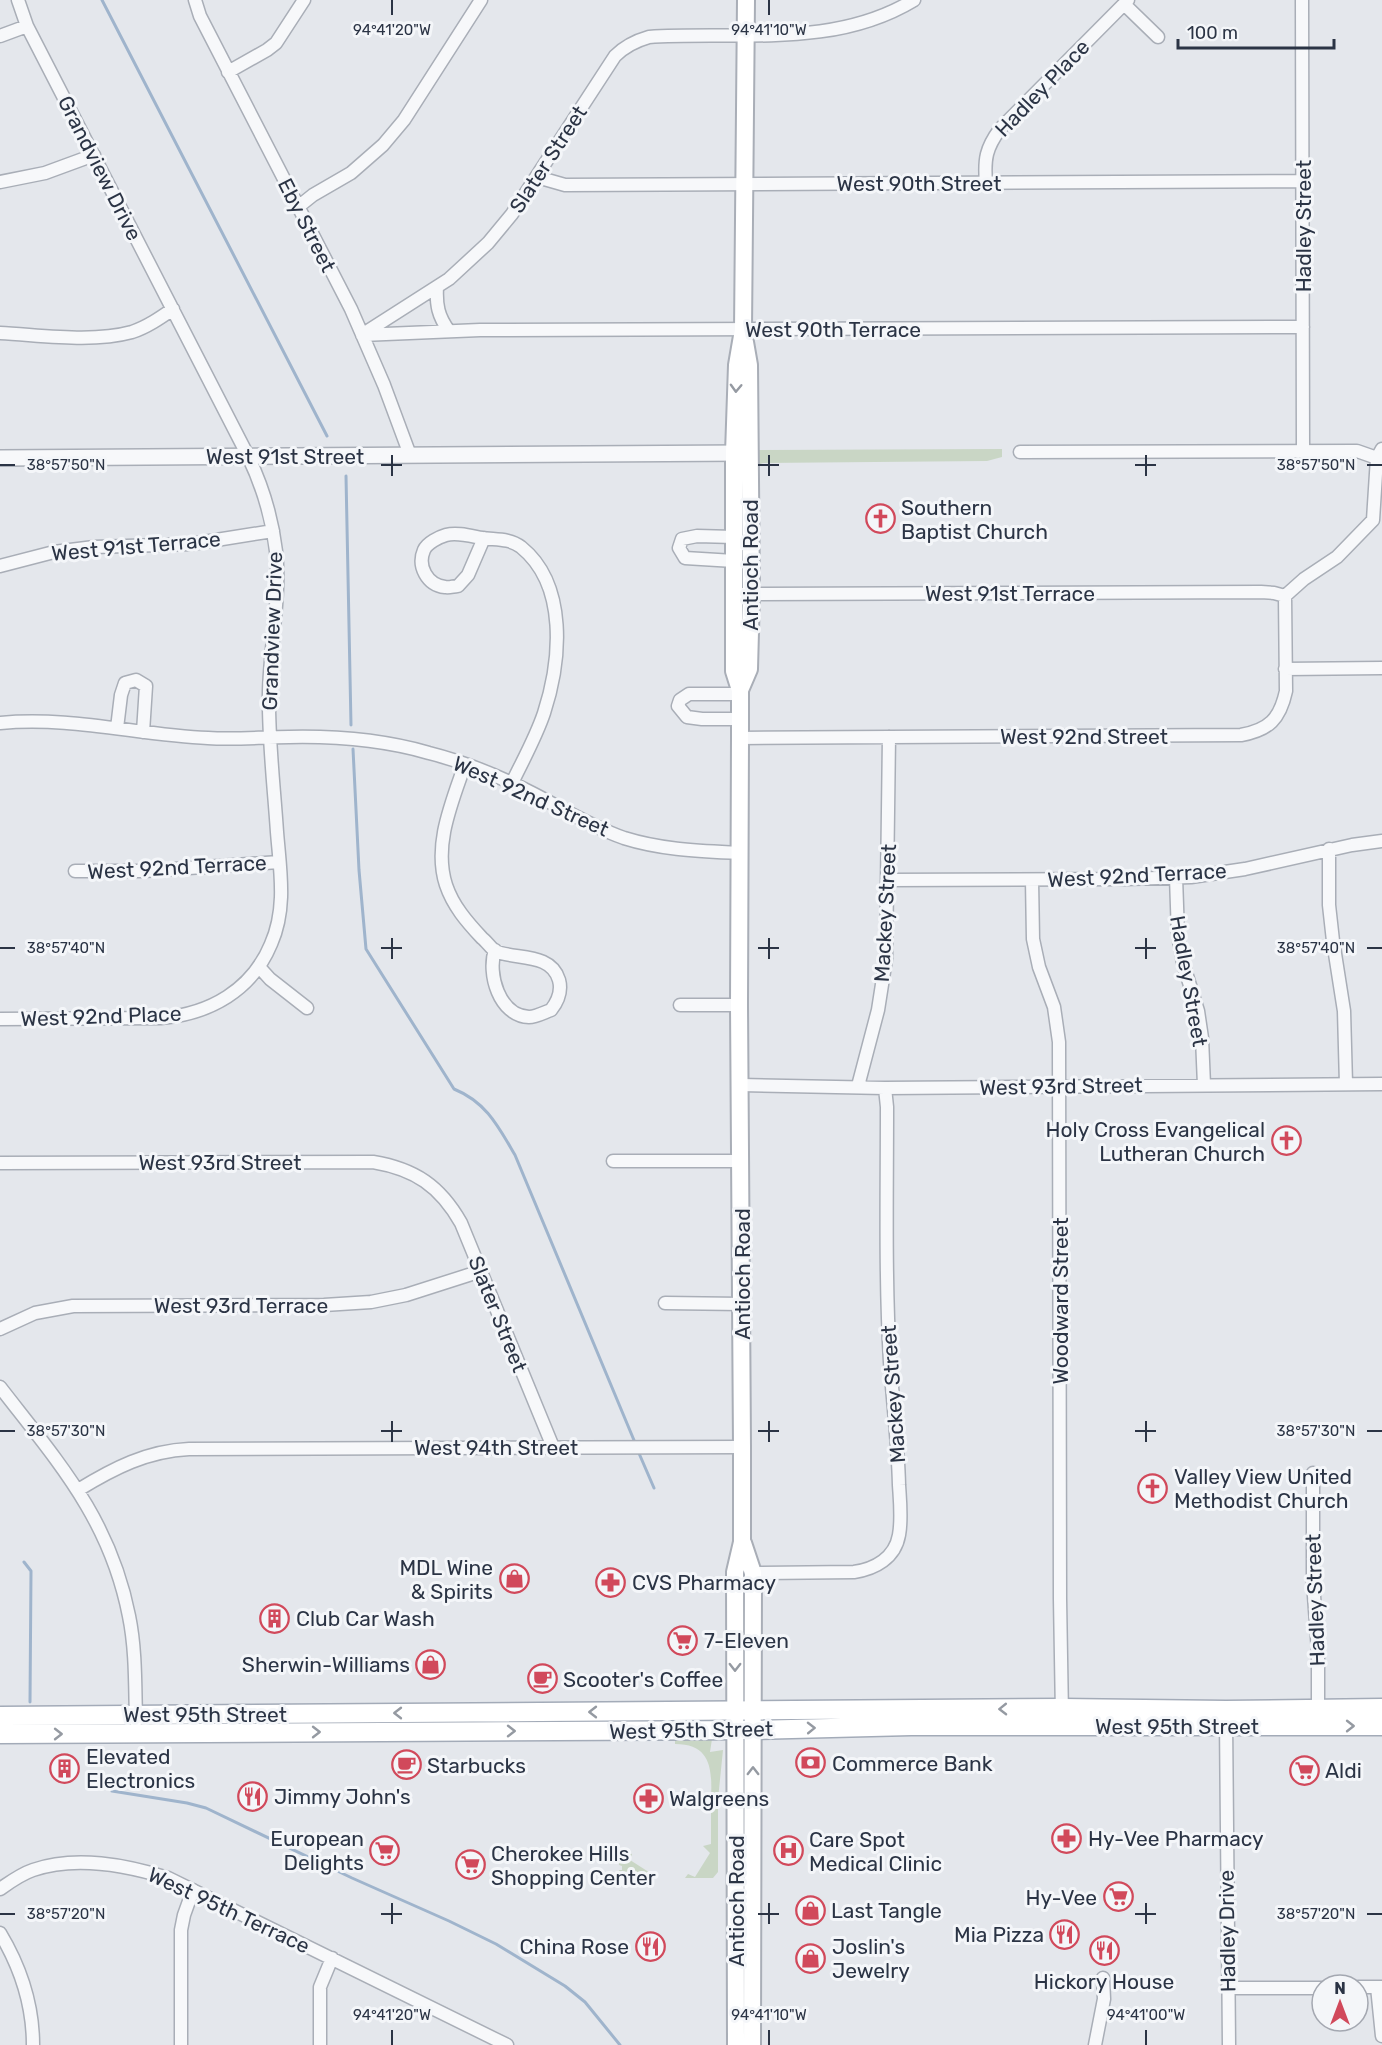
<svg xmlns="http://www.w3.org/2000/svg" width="1382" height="2045" font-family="Rubik,sans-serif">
  <rect width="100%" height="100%" fill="#e4e7ec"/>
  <path fill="#c9d6c5" d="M1002,449V457L987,461L763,463L755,466V450Z
    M675,1739H712L710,1752L723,1750L718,1799V1872L713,1878H685L688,1874L695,1877L710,1853L703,1846L711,1844C711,1830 711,1816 711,1801C712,1772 713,1744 675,1744Z
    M627,1853L632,1854L630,1860L655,1876H629L628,1883H624L620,1876L619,1870H622V1866L619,1865L621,1855Z"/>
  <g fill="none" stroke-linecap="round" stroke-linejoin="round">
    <path stroke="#9fb4cc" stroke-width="3" d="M102,0L327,436
      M346,476L351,725
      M353,749L359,870L366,949L454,1089C486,1102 498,1126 515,1155L636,1445
      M638,1451L654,1488
      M24,1562L31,1571L30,1702
      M112,1791L187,1803L206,1808L352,1878L449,1921L496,1944L565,1986L585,2002L620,2045"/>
    <defs>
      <path id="minor" d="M195,0L200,16L351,309L384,385L410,455
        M1302,0L1303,451
        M1124,4L1158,37
        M0,36L27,26
        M228,72L267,50L276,43L304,0
        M537,177L565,185L1302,181
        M0,182L45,173L94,155
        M986,183C984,159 986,148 1000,129L1128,0
        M298,207L313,195L351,173L383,145L404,120L481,0
        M437,287C436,305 438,316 449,331
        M0,333C41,335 92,343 132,332C147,327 160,318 173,309
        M363,334L449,279L488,243L512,214L615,56C625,46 635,41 649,37C739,31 833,49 914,0
        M362,335L480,330L1303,327
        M1020,452L1357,451L1377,458
        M734,537L697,536L682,539L679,548L685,558L734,561
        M484,538L468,575L458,586C454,586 449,588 445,587C427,585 417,566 424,550C427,543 439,537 446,535C457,532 471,536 482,538C496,540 509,538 521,547C568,585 561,661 544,713C536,737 523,760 512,783
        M0,566L54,552L94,547L191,544L273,531
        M734,594L1261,592L1274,593L1285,596
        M1285,669L1382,668
        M740,694H689L680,700L678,706L687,717L702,719H740
        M0,723C70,716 138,735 208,738C235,740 262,737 289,737C336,736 384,740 429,753C465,762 501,777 534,794C563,809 592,827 624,838C662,850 701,851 740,853
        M117,728L121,695L125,683L136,680L146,686L143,732
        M740,738L1241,735C1269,730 1280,719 1286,691L1285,596L1304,579L1337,557L1373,520L1377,458L1382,449
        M465,764C452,802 433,845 446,885C453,906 467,922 482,938C486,941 491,948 495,951C515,960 551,952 559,980C562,991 558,1001 551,1010C545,1012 536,1017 529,1017C499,1016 487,973 495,950
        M1329,849V905L1333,941L1344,1011L1346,1084
        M75,871H144L279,862
        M1176,877L1178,935L1183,963L1198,1011L1202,1038L1204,1085
        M889,880L1125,879L1191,877L1245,869L1352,845L1382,841
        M1032,880L1033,939L1039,967L1054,1007L1059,1042L1060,1599L1062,1715
        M260,968L270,979L307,1008
        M680,1005H739
        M0,1019L161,1018C210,1014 252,990 271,944C287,908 280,870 277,832C274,786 268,738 269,692C270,647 281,594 276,551C272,518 263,487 248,456L27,26L18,0
        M741,1085L885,1088L1382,1084
        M858,1086L878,1010L886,959L889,737
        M613,1161H741
        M0,1163L373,1162C415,1169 440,1186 461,1223L553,1447
        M665,1303L742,1304
        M0,1329L35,1313L73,1306L324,1305L371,1302L406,1295L481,1271
        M0,1387C58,1462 110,1519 129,1616C136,1650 135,1686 136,1721
        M1313,1473V1582L1318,1651V1716
        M78,1490C114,1468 147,1451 189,1449L742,1447
        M753,1573L854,1572C875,1569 895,1558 899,1535C902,1519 900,1501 899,1485C898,1444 893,1403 890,1362C885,1277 887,1192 887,1107L885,1088
        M1226,1720L1229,2045
        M0,1889C10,1882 21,1874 33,1870C76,1855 126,1865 168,1878L507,2045
        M0,1933C21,1968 33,2004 33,2045
        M1358,1987H1382
        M1377,1987L1382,2036
        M1227,1988H1322
        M181,2045V1930L184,1915L193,1890
        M320,2045V1987L332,1958
        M1095,2045L1104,1999L1103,1978"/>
      <path id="tertiary" d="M0,458L744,453"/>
      <path id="secondary" d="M740,690L749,669L751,594L749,365L745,342
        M743,1543L753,1573L752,2045
        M736,2045L735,1572L742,1542V1447L739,1005L740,738V690L734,671V453L737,365L743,330L746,0"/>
      <path id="primary" d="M0,1716L1062,1708L1226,1710L1382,1708
        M0,1734L753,1730L911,1726H1382"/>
    </defs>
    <use href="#minor" stroke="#a9aeb7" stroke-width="15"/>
    <use href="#tertiary" stroke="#a9aeb7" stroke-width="18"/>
    <use href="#secondary" stroke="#a9aeb7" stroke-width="20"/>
    <use href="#primary" stroke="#a3abb8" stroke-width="21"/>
    <use href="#minor" stroke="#f7f8fa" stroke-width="12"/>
    <use href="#tertiary" stroke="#f7f8fa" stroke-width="15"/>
    <use href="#secondary" stroke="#fff" stroke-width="16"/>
    <use href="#primary" stroke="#fff" stroke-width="18"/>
  </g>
  <defs><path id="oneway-chevron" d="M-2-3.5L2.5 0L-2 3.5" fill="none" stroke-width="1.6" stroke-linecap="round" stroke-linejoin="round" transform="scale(1.5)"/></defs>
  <g stroke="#959aa2">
    <use href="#oneway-chevron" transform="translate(736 388) rotate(92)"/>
    <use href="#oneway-chevron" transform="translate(735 1667) rotate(90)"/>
    <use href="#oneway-chevron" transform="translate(1003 1709) rotate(179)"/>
    <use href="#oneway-chevron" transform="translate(593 1712) rotate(180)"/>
    <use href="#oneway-chevron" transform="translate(398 1713) rotate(180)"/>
    <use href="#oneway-chevron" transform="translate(1350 1726)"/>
    <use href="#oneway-chevron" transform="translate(811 1728) rotate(-1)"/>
    <use href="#oneway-chevron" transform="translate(511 1731)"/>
    <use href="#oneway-chevron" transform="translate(316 1732)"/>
    <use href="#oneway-chevron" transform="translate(58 1734)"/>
    <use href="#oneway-chevron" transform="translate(753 1771) rotate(-90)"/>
  </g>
  <path fill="none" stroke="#2b3445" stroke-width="2" d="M392,0V15M769,0V15M392,455V476M769,455V476M1146,455V476M0,465H15M381,465H402M758,465H779M1135,465H1156M1367,465H1382M392,938V959M769,938V959M1146,938V959M0,948H15M381,948H402M758,948H779M1135,948H1156M1367,948H1382M392,1421V1442M769,1421V1442M1146,1421V1442M0,1431H15M381,1431H402M758,1431H779M1135,1431H1156M1367,1431H1382M392,1903V1924M769,1903V1924M1146,1903V1924M0,1914H15M381,1914H402M758,1914H779M1135,1914H1156M1367,1914H1382M392,2030V2045M769,2030V2045M1146,2030V2045"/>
  <defs>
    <symbol id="church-ring" viewBox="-11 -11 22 22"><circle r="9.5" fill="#f4f6f9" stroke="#d1495b" stroke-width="1.5"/><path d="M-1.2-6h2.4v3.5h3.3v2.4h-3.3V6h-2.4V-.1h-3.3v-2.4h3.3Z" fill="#d1495b"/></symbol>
    <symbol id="shop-ring" viewBox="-11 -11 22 22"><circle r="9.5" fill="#f4f6f9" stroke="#d1495b" stroke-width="1.5"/><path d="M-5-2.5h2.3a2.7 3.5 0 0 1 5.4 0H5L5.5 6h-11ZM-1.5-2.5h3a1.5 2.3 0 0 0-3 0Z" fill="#d1495b"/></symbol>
    <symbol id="pharmacy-ring" viewBox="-11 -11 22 22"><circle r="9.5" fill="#f4f6f9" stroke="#d1495b" stroke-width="1.5"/><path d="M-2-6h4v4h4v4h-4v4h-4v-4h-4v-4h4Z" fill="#d1495b"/></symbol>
    <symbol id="building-ring" viewBox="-11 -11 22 22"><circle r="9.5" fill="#f4f6f9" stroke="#d1495b" stroke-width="1.5"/><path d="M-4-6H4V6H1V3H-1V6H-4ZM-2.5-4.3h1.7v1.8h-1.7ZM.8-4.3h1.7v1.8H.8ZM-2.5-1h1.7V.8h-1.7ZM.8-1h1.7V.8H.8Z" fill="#d1495b"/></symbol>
    <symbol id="supermarket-ring" viewBox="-11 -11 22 22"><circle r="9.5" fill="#f4f6f9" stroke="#d1495b" stroke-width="1.5"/><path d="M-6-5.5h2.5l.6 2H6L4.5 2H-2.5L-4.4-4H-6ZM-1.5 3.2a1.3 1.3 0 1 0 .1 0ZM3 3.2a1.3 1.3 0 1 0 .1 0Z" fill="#d1495b"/></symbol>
    <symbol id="cafe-ring" viewBox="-11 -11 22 22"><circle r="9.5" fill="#f4f6f9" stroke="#d1495b" stroke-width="1.5"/><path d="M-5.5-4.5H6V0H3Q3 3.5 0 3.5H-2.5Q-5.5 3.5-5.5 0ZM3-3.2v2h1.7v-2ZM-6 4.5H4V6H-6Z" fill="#d1495b"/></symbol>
    <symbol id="bank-ring" viewBox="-11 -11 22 22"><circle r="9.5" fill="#f4f6f9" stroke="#d1495b" stroke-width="1.5"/><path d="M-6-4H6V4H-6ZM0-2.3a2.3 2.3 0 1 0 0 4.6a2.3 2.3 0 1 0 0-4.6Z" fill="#d1495b"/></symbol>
    <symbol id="restaurant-ring" viewBox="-11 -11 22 22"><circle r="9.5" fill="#f4f6f9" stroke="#d1495b" stroke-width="1.5"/><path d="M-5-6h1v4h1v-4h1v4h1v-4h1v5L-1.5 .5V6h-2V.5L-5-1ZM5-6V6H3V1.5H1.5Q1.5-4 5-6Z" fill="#d1495b"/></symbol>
    <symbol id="hospital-ring" viewBox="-11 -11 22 22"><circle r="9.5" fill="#f4f6f9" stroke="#d1495b" stroke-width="1.5"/><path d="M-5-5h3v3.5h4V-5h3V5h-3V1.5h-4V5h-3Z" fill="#d1495b"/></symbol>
  </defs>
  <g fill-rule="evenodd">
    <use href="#church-ring" x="864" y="502" width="33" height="33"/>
    <use href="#church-ring" x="1270" y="1124" width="33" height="33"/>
    <use href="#church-ring" x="1136" y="1472" width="33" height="33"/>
    <use href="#shop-ring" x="498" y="1562" width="33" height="33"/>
    <use href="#pharmacy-ring" x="594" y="1566" width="33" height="33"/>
    <use href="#building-ring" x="258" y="1602" width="33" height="33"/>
    <use href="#supermarket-ring" x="666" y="1624" width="33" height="33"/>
    <use href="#shop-ring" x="414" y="1648" width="33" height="33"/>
    <use href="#cafe-ring" x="526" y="1662" width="33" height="33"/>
    <use href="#bank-ring" x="794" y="1746" width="33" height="33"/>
    <use href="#cafe-ring" x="390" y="1748" width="33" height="33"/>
    <use href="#building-ring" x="48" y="1752" width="33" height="33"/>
    <use href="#supermarket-ring" x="1288" y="1754" width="33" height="33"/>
    <use href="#restaurant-ring" x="236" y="1780" width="33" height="33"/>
    <use href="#pharmacy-ring" x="632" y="1782" width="33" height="33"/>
    <use href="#pharmacy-ring" x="1050" y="1822" width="33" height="33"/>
    <use href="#supermarket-ring" x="368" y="1834" width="33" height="33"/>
    <use href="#hospital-ring" x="772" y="1834" width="33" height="33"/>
    <use href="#supermarket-ring" x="454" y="1848" width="33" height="33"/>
    <use href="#supermarket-ring" x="1102" y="1880" width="33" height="33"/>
    <use href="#shop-ring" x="794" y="1894" width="33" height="33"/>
    <use href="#restaurant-ring" x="1048" y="1918" width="33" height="33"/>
    <use href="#restaurant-ring" x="634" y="1930" width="33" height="33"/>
    <use href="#restaurant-ring" x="1088" y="1934" width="33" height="33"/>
    <use href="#shop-ring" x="794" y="1942" width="33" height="33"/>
  </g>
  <g text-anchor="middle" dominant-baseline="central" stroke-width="6" stroke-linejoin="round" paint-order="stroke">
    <g font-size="21" fill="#2b3445" stroke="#f4f6f9">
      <text transform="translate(1042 88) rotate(-46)">Hadley Place</text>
      <text transform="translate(548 159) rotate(-57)">Slater Street</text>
      <text transform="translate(100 168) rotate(63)">Grandview Drive</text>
      <text x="919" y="183">West 90th Street</text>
      <text transform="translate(307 225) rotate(63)">Eby Street</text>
      <text transform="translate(1303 226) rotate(-90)">Hadley Street</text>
      <text x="833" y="329">West 90th Terrace</text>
      <text x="285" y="456">West 91st Street</text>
      <text transform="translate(136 546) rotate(-5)">West 91st Terrace</text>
      <text transform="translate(750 565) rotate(-90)">Antioch Road</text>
      <text x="1010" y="593">West 91st Terrace</text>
      <text transform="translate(272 631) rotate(-88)">Grandview Drive</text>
      <text x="1084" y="736">West 92nd Street</text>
      <text transform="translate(531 796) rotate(24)">West 92nd Street</text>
      <text transform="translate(177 867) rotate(-3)">West 92nd Terrace</text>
      <text transform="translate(1137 875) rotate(-3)">West 92nd Terrace</text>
      <text transform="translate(885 913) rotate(-87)">Mackey Street</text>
      <text transform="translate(1189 981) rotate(80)">Hadley Street</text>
      <text transform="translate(101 1016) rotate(-2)">West 92nd Place</text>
      <text transform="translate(1061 1086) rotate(-1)">West 93rd Street</text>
      <text x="220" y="1162">West 93rd Street</text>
      <text transform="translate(742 1274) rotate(-90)">Antioch Road</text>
      <text transform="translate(1060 1301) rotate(-90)">Woodward Street</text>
      <text x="241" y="1305">West 93rd Terrace</text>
      <text transform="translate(498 1314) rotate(68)">Slater Street</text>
      <text transform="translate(893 1394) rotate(-94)">Mackey Street</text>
      <text x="496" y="1447">West 94th Street</text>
      <text transform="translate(1315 1600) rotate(-92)">Hadley Street</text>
      <text x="205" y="1714">West 95th Street</text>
      <text x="1177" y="1726">West 95th Street</text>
      <text transform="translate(691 1730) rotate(-1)">West 95th Street</text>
      <text transform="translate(736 1901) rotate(-90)">Antioch Road</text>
      <text transform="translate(229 1910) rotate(25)">West 95th Terrace</text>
      <text transform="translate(1227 1931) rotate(-91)">Hadley Drive</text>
    </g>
    <g font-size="21" fill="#2b3445" stroke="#f4f6f9" text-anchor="start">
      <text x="901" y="507">Southern<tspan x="901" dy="24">Baptist Church</tspan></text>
      <text x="1265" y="1129" text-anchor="end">Holy Cross Evangelical<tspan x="1265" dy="24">Lutheran Church</tspan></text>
      <text x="1174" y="1476">Valley View United<tspan x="1174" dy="24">Methodist Church</tspan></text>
      <text x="493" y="1567" text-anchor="end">MDL Wine<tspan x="493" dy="24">&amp; Spirits</tspan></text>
      <text x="632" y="1582">CVS Pharmacy</text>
      <text x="296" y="1618">Club Car Wash</text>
      <text x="704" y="1640">7-Eleven</text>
      <text x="410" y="1664" text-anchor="end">Sherwin-Williams</text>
      <text x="563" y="1679">Scooter's Coffee</text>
      <text x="86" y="1756">Elevated<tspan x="86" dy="24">Electronics</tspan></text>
      <text x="832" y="1763">Commerce Bank</text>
      <text x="427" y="1765">Starbucks</text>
      <text x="1325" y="1770">Aldi</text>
      <text x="274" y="1796">Jimmy John's</text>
      <text x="669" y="1798">Walgreens</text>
      <text x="364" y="1838" text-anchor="end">European<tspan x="364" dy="24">Delights</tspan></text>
      <text x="1088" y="1838">Hy-Vee Pharmacy</text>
      <text x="809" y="1839">Care Spot<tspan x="809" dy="24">Medical Clinic</tspan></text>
      <text x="491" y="1853">Cherokee Hills<tspan x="491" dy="24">Shopping Center</tspan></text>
      <text x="1097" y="1897" text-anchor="end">Hy-Vee</text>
      <text x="831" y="1910">Last Tangle</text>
      <text x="1044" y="1934" text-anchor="end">Mia Pizza</text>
      <text x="629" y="1946" text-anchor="end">China Rose</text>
      <text x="832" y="1946">Joslin's<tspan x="832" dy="24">Jewelry</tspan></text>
      <text x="1104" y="1981" text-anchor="middle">Hickory House</text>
    </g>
  </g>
  <g font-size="15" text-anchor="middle" fill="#2b3445" stroke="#f4f6f9" stroke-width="6" stroke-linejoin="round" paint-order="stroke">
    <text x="392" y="35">94°41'20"W</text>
    <text x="769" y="35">94°41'10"W</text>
    <text x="66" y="470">38°57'50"N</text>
    <text x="1316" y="470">38°57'50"N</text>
    <text x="66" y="953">38°57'40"N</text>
    <text x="1316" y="953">38°57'40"N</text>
    <text x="66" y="1436">38°57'30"N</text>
    <text x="1316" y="1436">38°57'30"N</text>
    <text x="66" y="1919">38°57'20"N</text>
    <text x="1316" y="1919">38°57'20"N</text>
    <text x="392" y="2020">94°41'20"W</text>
    <text x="769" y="2020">94°41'10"W</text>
    <text x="1146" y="2020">94°41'00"W</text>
  </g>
  <g transform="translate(1340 2003)"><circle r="28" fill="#f4f6f9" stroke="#a4a8b1" stroke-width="1.5"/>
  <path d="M0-4.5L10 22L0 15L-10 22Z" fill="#d1495b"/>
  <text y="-9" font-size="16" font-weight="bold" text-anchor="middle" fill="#2b3445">N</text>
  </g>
  <path d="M1178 39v9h156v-9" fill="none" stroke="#2b3445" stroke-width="3"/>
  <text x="1187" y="39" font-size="18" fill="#2b3445" stroke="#f4f6f9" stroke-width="4.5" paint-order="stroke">100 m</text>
</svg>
